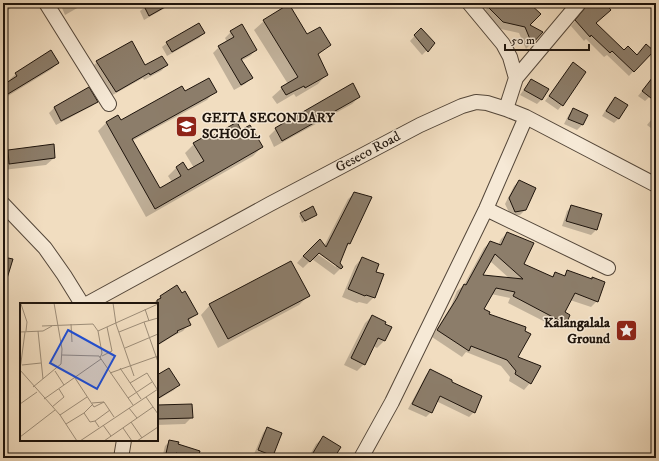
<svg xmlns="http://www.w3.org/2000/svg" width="659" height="461" font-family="'IM FELL DW Pica',serif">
  <rect width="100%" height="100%" fill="#f1ddc0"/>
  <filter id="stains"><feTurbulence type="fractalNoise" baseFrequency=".005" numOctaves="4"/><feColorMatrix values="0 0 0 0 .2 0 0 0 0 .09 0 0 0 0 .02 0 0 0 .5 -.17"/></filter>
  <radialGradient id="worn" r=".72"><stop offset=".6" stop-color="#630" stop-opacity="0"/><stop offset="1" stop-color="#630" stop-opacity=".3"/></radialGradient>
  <path fill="#0003" fill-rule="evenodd" d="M3,3H10L12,7L3,14Z
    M60,3H86L65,15Z
    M150,3H174L144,20L140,11Z
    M484,3H528L529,25L542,32L526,49L519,33L496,28L482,13L488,7Z
    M590,3H604L595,23L624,52L636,56L641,50L652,51L629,76L607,55L604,57L586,39L584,41L571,26L581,14L583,10Z
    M264,21L306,35L329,45L318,55L327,74L318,84L296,97L294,94L277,104L272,97L282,88L288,84L254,30Z
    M421,29L434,43L422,55L410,41Z
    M231,32L256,50L250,56L241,61L251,78L245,84L234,90L213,53L219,47L227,42L225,38Z
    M204,33L199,38L167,56L162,47L167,43Z
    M97,62L145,66L167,65L161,71L144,80L143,78L109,97L91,68Z
    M57,63L52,69L3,99V86L11,81L10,79L16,74Z
    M573,63L562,105L558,110L545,101Z
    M656,74V91L645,101L638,96Z
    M531,80L547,89L541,100L537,104L520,95L527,85Z
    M88,89L96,102L92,106L56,125L49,113L54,108Z
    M215,91L207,100L132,141L159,189L172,182L168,176L177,167L188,172L194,168L185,153L194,144L241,132L262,147L253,156L146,217L98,131L106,123L118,116L121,121L185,93Z
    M359,97L352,104L274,147L269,136L276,129Z
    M615,98L627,105L618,119L614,123L602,116L610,103Z
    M574,109L586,115L582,125L577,130L564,124L569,114Z
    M656,114V132L647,125Z
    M8,151L54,158L46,165L3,170V157Z
    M519,181L525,210L520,215L511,216L505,204L514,186Z
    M355,193L370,198L349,244L346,247L339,263L342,267L334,275L312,259L303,268L297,263L303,256L324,246L348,199ZM317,251L336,264V267L316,253Z
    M572,206L601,215L596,230L591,235L562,226L567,211Z
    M301,214L316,215L302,223L299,216Z
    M507,233L523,265L551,278L555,273L563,276L568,271L591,280L593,278L597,301L591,307L570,300L564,312L565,323L559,329L508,303L510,298L491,294L482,310L487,315L523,332L516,357L530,383L524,390L509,381L510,377L501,366L466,352L462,357L432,337L451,306L457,291L464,285L484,248L490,242L498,245L501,239ZM490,261L509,278L482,276Z
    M362,258L374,272V297L367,304L359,302L357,303L342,297L355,266Z
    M182,294L197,314L188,321L189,324L183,331L173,336L157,346V304H152L161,297Z
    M308,296L299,305L218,348L201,315L210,305Z
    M372,316L384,341L377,348L373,346L364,364L357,371L344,365L365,323Z
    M431,370L450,382L474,412L469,417L436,401L431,412L426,417L408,409L426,375Z
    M157,376L178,385L174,390L157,400Z
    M157,406L192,417L185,424L157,425Z
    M267,428L272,455L270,458H263L254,454L263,433Z
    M324,437L333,458H308L316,444Z
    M170,441L177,445L197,458H162L165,446Z"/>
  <path fill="#8c7d6a" stroke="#1e140c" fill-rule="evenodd" d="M148,3H172L149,16L144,6Z
    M484,3H529L541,14L530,25L543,32L532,44L525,27L503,22Z
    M589,3H605L611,10L596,23L624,50L628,46L637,55L646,44L654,51L634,72L612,51L610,53L591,35L590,37L575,20Z
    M289,4L307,34L320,27L331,45L318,54L328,75L305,88L304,86L286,95L281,87L298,77L263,20Z
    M199,23L205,33L172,52L166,42Z
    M242,24L257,50L241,59L253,78L241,85L218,46L234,37L230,31Z
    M421,28L435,43L428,52L414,35Z
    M132,41L145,65L162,56L168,65L150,75L149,73L116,92L96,61Z
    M51,50L59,63L3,97V85L17,76L15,73Z
    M573,62L586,72L563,106L549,96Z
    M656,73V102L642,91Z
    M209,78L217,92L132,139L160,188L181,176L176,167L183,162L188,170L204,161L193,143L209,134L211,137L237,122L241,130L250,125L263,147L155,209L106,122L118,115L121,120L182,86L185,91Z
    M531,79L549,89L542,100L524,90Z
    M353,83L360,97L282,141L275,128Z
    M89,87L98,102L61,121L54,107Z
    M615,97L628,105L619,119L606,111Z
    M573,108L588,115L583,125L568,119Z
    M54,144L55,158L9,164L8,150Z
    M519,180L536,188L526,210L515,212L509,198Z
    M354,192L372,197L350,244L348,243L340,263L343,267L341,269L319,253L310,262L303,256L320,239L326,247Z
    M571,205L602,214L597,230L566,221Z
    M313,206L317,215L305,221L300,213Z
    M507,232L534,243L524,264L553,277L555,272L565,276L567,270L592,279V277L605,282L598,302L575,293L565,312L570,315L566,324L513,296L515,292L496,288L484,309L490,312L489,314L526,327L525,331L531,334L518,357L541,366L531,384L515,374L516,371L507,360L471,346L469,351L437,330L457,298L464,284L466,285L490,241L501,245ZM495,254L523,279L483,275Z
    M3,257L13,259L5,285L3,284Z
    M362,257L379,264L376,272L384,274L375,298L366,295L365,296L348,289Z
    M291,261L310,296L228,339L209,304Z
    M177,285L182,293L185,291L198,314L188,319L191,325L177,331L178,332L157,345V300L161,298L160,296Z
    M372,315L386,322L385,324L392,327L385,341L378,338L365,365L351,358Z
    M169,368L180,385L157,399V375Z
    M430,369L452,380V382L482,396L475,413L440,396L432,413L412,404Z
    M192,404L193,418L157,419V405Z
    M267,427L282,433L273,456L258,450Z
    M323,436L341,447L334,458H310Z
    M169,440L179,442L178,444L200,451L198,458H192L176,453L175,458H165Z"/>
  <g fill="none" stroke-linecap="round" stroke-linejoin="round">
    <defs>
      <path id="minor" d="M46,3L109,104
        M469,3L503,44L510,57L516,78L506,109
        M516,78L579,3
        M3,204L45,248L64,275L82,304
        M486,209L608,268
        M87,304L270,204L420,125L462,106L476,102L487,103L506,109L526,117L656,185
        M121,458L124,440
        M361,458L392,402L486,209L526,117"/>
    </defs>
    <use href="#minor" stroke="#534639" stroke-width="16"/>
    <use href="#minor" stroke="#f6e9d6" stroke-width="14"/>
  </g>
  <defs>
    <symbol id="school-square" viewBox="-11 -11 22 22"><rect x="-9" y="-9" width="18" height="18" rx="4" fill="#8f2418" stroke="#f6e9d6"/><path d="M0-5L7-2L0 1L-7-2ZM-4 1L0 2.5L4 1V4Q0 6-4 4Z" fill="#fff"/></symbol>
    <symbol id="sight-square" viewBox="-11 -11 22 22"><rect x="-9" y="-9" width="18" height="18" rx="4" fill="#8f2418" stroke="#f6e9d6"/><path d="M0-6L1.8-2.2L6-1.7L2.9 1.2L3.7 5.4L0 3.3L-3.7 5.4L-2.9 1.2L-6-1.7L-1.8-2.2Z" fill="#fff"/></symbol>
  </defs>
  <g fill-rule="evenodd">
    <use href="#school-square" x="174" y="114" width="25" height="25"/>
    <use href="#sight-square" x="614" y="318" width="25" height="25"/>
  </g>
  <g text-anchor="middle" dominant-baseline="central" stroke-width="3" stroke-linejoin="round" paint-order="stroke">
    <g font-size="14" font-weight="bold" fill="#1e140c" stroke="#f6e9d6" text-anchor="start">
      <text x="202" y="118">GEITA SECONDARY<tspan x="202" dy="16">SCHOOL</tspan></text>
      <text x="610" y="323" text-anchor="end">Kalangalala<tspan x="610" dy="16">Ground</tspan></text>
    </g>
    <g font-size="14" fill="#1e140c" stroke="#f6e9d6">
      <text transform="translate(368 152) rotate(-28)">Geseco Road</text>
    </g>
  </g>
  <g transform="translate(20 303)">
    <rect width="138" height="138" fill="#f1ddc0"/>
    <path fill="none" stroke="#9d8d78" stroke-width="1" d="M93,0L96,21L114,73M1,1L7,19L6,28M125,6L129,18M138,15L124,19L138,59M51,21L52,39M22,23L73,21L78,28L82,50L80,55M18,28L23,76M78,28L138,1M0,29L23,28L32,23M99,29L124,19M105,45L138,31M42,52L79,53L113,102M82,53L92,48L87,24M2,62L21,60M100,65L121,96M0,67L40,112L57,138M0,67L5,29M35,68L44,82M90,70L138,53M55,75L74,104L84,99L94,114M110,80L127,70L137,86M13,84L41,61L42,46L34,0M126,94L138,111M108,95L132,79M24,96L81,56M72,100L84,99M0,101L17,89M32,104L44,94L39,86M109,105L117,115M64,110L73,101M40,112L67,94M75,118L90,107M111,119L122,135M46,121L64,110L70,119L75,118L79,124M83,122L91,133M103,125L112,138M0,134L35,107M60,138L138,86M84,138L133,104M117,138L138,124"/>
    <path fill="#1d4ed8" fill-opacity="0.15" stroke="#1d4ed8" stroke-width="2" d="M48,27L95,53L77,86L30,60Z"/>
    <rect width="138" height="138" fill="none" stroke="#1e140c" stroke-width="2"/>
  </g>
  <rect width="659" height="461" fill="none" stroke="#f1ddc0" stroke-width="16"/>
  <rect x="4" y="4" width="651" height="453" fill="none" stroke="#1e140c" stroke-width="2"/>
  <rect x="8" y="8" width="643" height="445" fill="none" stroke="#1e140c"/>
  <path d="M505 44v6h84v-6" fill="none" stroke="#1e140c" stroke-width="2"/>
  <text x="511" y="44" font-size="12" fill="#1e140c" stroke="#f6e9d6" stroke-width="3" paint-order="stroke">50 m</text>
  <rect width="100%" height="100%" filter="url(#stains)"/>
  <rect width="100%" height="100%" fill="url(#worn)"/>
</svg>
